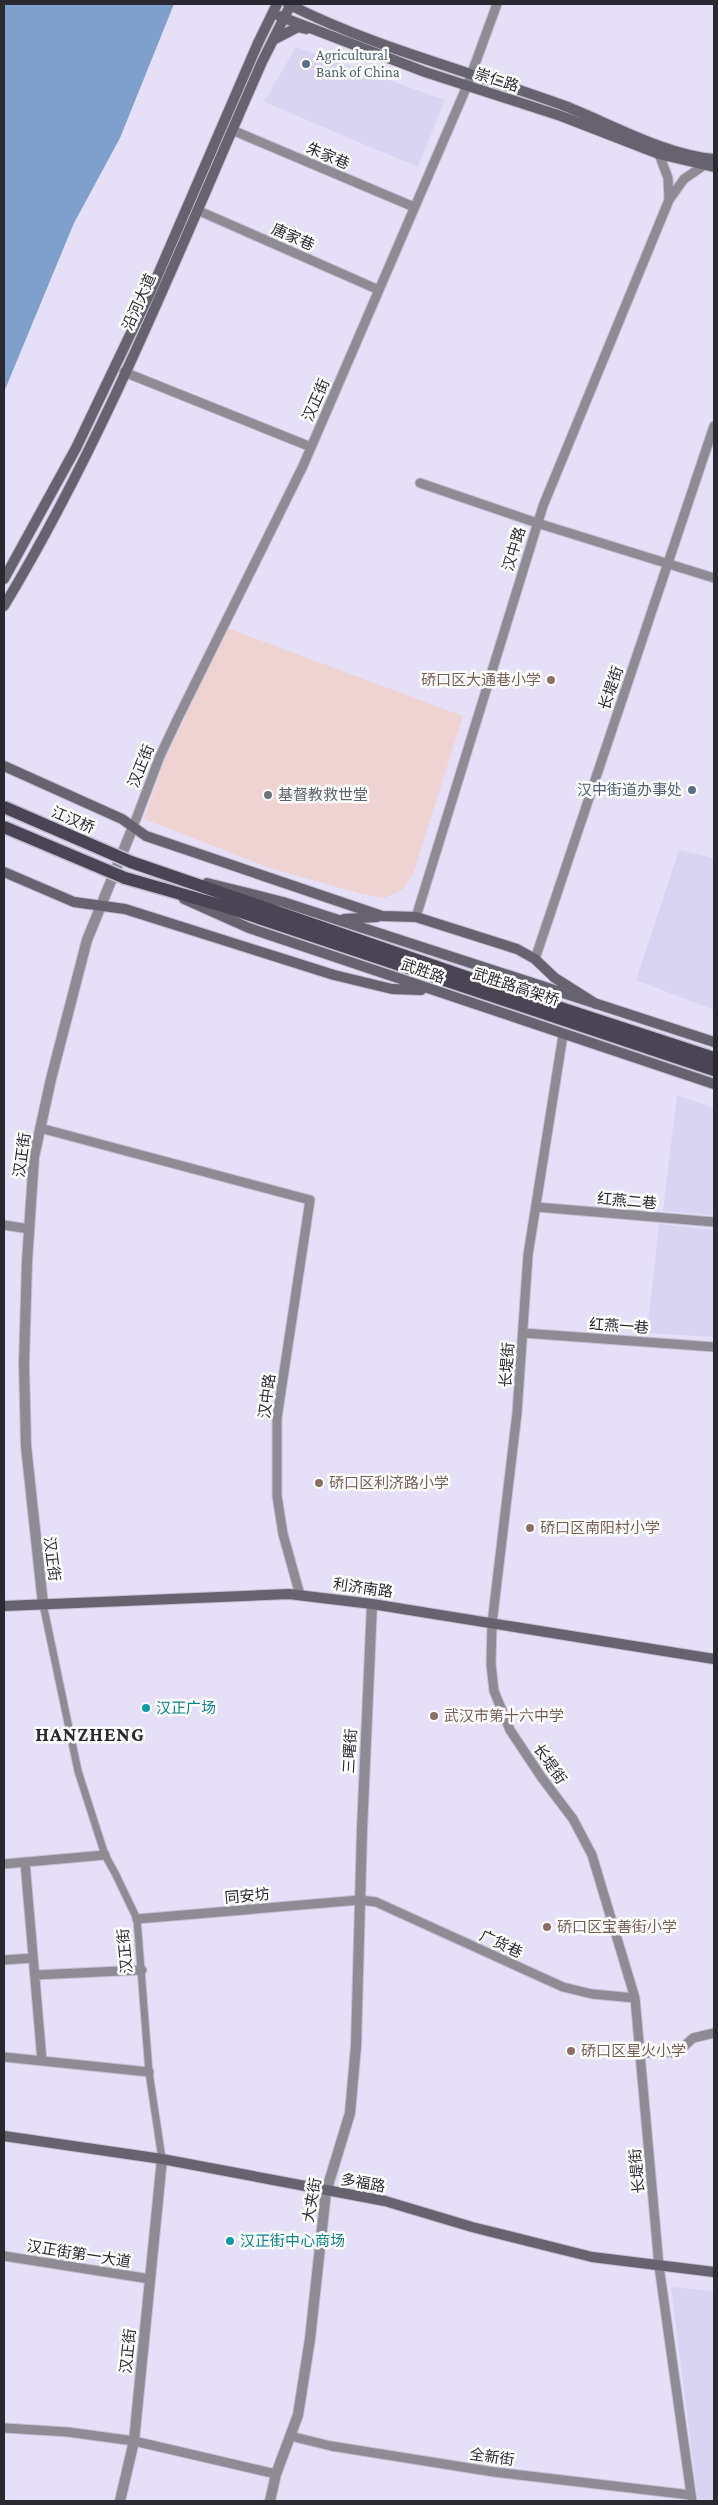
<svg xmlns="http://www.w3.org/2000/svg" width="718" height="2505" font-family="'Crimson Pro','Noto Sans SC',serif">
  <rect width="100%" height="100%" fill="#e5e0f8"/>
  <path fill="#d9d4f2" d="M296,47L445,100L418,167L264,102Z
    M679,850L714,858V1010L636,980Z
    M677,1095L714,1108V1215L663,1211Z
    M659,1224L714,1230V1337L647,1333Z
    M671,2287L714,2291V2501H698Z"/>
  <path fill="#eed3d2" d="M227,628L463,716L413,875L402,890L384,898L358,893L273,869L144,819L165,759Z"/>
  <path fill="#7fa0cc" d="M4,4H174L120,138L74,223L4,392Z"/>
  <g fill="none" stroke-linecap="round" stroke-linejoin="round">
    <defs>
      <path id="pedestrian" d="M43,1604L78,1771L105,1855L115,1873L137,1919L149,2072L162,2159"/>
      <path id="minor" d="M232,130L414,207
        M659,154L668,178L669,200
        M197,210L379,290
        M124,372L311,447
        M420,483L537,523L714,578
        M133,827L160,756L177,720L303,466L467,86L497,4
        M416,917L543,506L669,200L684,179L703,166
        M535,959L714,426
        M563,1035L528,1255L517,1413L492,1624L491,1664L494,1691L510,1730L542,1778L573,1819L592,1855L635,1998L659,2266L692,2501
        M40,1128L310,1200L277,1418V1496L283,1534L300,1595
        M536,1207L714,1222
        M4,1225L29,1229
        M523,1333L714,1347
        M25,1862L42,2061
        M4,1864L105,1855
        M137,1919L360,1900L376,1902L563,1987L592,1994L635,1998
        M4,1960L33,1958
        M35,1975L142,1970
        M640,2053L678,2052L693,2038L714,2033
        M4,2057L149,2072
        M4,2256L150,2279
        M4,2428L68,2432L134,2441L276,2474
        M290,2436L331,2446L494,2472L691,2495"/>
      <path id="tertiary" d="M43,1604L26,1446L24,1364L27,1262L34,1157L51,1079L87,940L133,827
        M120,2501L134,2441L162,2159
        M270,2501L276,2474L298,2415L310,2339L326,2192L350,2113L356,2046L362,1830L372,1604"/>
      <path id="secondary" d="M288,4C377,49 473,72 565,106C611,124 665,155 714,159
        M279,16L425,72L561,116L659,154L714,167
        M273,40L298,27L306,29
        M4,579L76,448L150,293L258,43L277,4
        M4,606C106,437 182,243 262,62L291,4
        M4,766L122,819L146,836L382,916L416,917L517,949L535,959L555,978L596,1004
        M4,872L74,902L125,909L334,975L392,989L421,990
        M207,883L283,902L714,1042
        M184,899L249,928L714,1084
        M344,919L377,917
        M4,1606L289,1594L372,1604L714,1659
        M4,2136L162,2159L385,2201L472,2227L592,2257L714,2272"/>
      <path id="primary" d="M131,862L478,981L714,1058
        M125,878L223,906L714,1070"/>
    </defs>
    <use href="#pedestrian" stroke="#c3bfd4" stroke-width="9"/>
    <use href="#minor" stroke="#c3bfd4" stroke-width="11"/>
    <use href="#tertiary" stroke="#c3bfd4" stroke-width="12"/>
    <use href="#secondary" stroke="#c3bfd4" stroke-width="12"/>
    <use href="#primary" stroke="#c3bfd4" stroke-width="15"/>
    <use href="#pedestrian" stroke="#8f8b95" stroke-width="7"/>
    <use href="#minor" stroke="#8f8b95" stroke-width="9"/>
    <use href="#tertiary" stroke="#8f8b95" stroke-width="10"/>
    <use href="#secondary" stroke="#66626f" stroke-width="10"/>
    <use href="#primary" stroke="#4a4454" stroke-width="12"/>
    <defs>
      <path id="primary-bridge" d="M4,807L131,862
        M4,827L125,878"/>
    </defs>
    <use href="#primary-bridge" stroke="#c3bfd4" stroke-width="15" stroke-linecap="butt"/>
    <use href="#primary-bridge" stroke="#4a4454" stroke-width="12"/>
  </g>
  <g fill="#5c6f8a" stroke="#fff" stroke-width="2">
    <circle cx="306" cy="64" r="5"/>
    <circle cx="692" cy="790" r="5"/>
  </g>
  <g fill="#8d6e63" stroke="#fff" stroke-width="2">
    <circle cx="551" cy="680" r="5"/>
    <circle cx="319" cy="1483" r="5"/>
    <circle cx="530" cy="1528" r="5"/>
    <circle cx="434" cy="1716" r="5"/>
    <circle cx="547" cy="1927" r="5"/>
    <circle cx="571" cy="2051" r="5"/>
  </g>
  <circle fill="#6b7280" stroke="#fff" stroke-width="2" cx="268" cy="795" r="5"/>
  <g fill="#0f9aa8" stroke="#fff" stroke-width="2">
    <circle cx="146" cy="1708" r="5"/>
    <circle cx="230" cy="2241" r="5"/>
  </g>
  <g text-anchor="middle" dominant-baseline="central" stroke-width="5" stroke-linejoin="round" paint-order="stroke">
    <g font-size="15" fill="#4e5e75" stroke="#fff" text-anchor="start">
      <text x="316" y="55">Agricultural<tspan x="316" dy="17">Bank of China</tspan></text>
      <text x="682" y="790" text-anchor="end">汉中街道办事处</text>
    </g>
    <g font-size="15" fill="#2a2831" stroke="#fff">
      <text transform="translate(497 80) rotate(18)">崇仁路</text>
      <text transform="translate(328 156) rotate(23)">朱家巷</text>
      <text transform="translate(293 237) rotate(24)">唐家巷</text>
      <text transform="translate(139 302) rotate(-66)">沿河大道</text>
      <text transform="translate(316 400) rotate(-66)">汉正街</text>
      <text transform="translate(514 549) rotate(-73)">汉中路</text>
      <text transform="translate(611 688) rotate(-71)">长堤街</text>
      <text transform="translate(141 766) rotate(-68)">汉正街</text>
      <text transform="translate(73 820) rotate(23)">江汉桥</text>
      <text transform="translate(423 971) rotate(19)">武胜路</text>
      <text transform="translate(516 987) rotate(18)">武胜路高架桥</text>
      <text transform="translate(22 1155) rotate(-82)">汉正街</text>
      <text transform="translate(627 1201) rotate(5)">红燕二巷</text>
      <text transform="translate(619 1326) rotate(4)">红燕一巷</text>
      <text transform="translate(507 1365) rotate(-86)">长堤街</text>
      <text transform="translate(267 1396) rotate(-83)">汉中路</text>
      <text transform="translate(52 1559) rotate(83)">汉正街</text>
      <text transform="translate(363 1588) rotate(8)">利济南路</text>
      <text transform="translate(350 1751) rotate(-87)">三曙街</text>
      <text transform="translate(550 1764) rotate(55)">长堤街</text>
      <text transform="translate(247 1896) rotate(-5)">同安坊</text>
      <text transform="translate(501 1944) rotate(25)">广货巷</text>
      <text transform="translate(125 1951) rotate(-95)">汉正街</text>
      <text transform="translate(637 2171) rotate(-95)">长堤街</text>
      <text transform="translate(363 2183) rotate(10)">多福路</text>
      <text transform="translate(312 2200) rotate(-80)">大夹街</text>
      <text transform="translate(79 2254) rotate(9)">汉正街第一大道</text>
      <text transform="translate(128 2351) rotate(-84)">汉正街</text>
      <text transform="translate(492 2457) rotate(8)">全新街</text>
    </g>
    <g font-size="15" fill="#785e54" stroke="#fff" text-anchor="start">
      <text x="541" y="680" text-anchor="end">硚口区大通巷小学</text>
      <text x="329" y="1483">硚口区利济路小学</text>
      <text x="540" y="1528">硚口区南阳村小学</text>
      <text x="444" y="1716">武汉市第十六中学</text>
      <text x="557" y="1927">硚口区宝善街小学</text>
      <text x="581" y="2051">硚口区星火小学</text>
    </g>
    <g font-size="15" fill="#5b616d" stroke="#fff" text-anchor="start">
      <text x="278" y="795">基督教救世堂</text>
    </g>
    <g font-size="15" fill="#0d838f" stroke="#fff" text-anchor="start">
      <text x="156" y="1708">汉正广场</text>
      <text x="240" y="2241">汉正街中心商场</text>
    </g>
    <g font-size="20" font-weight="bold" letter-spacing="1" fill="#2a2831" stroke="#fff">
      <text x="90" y="1734">HANZHENG</text>
    </g>
  </g>
  <rect width="718" height="2505" fill="none" stroke="#2a2831" stroke-width="10"/>
</svg>
